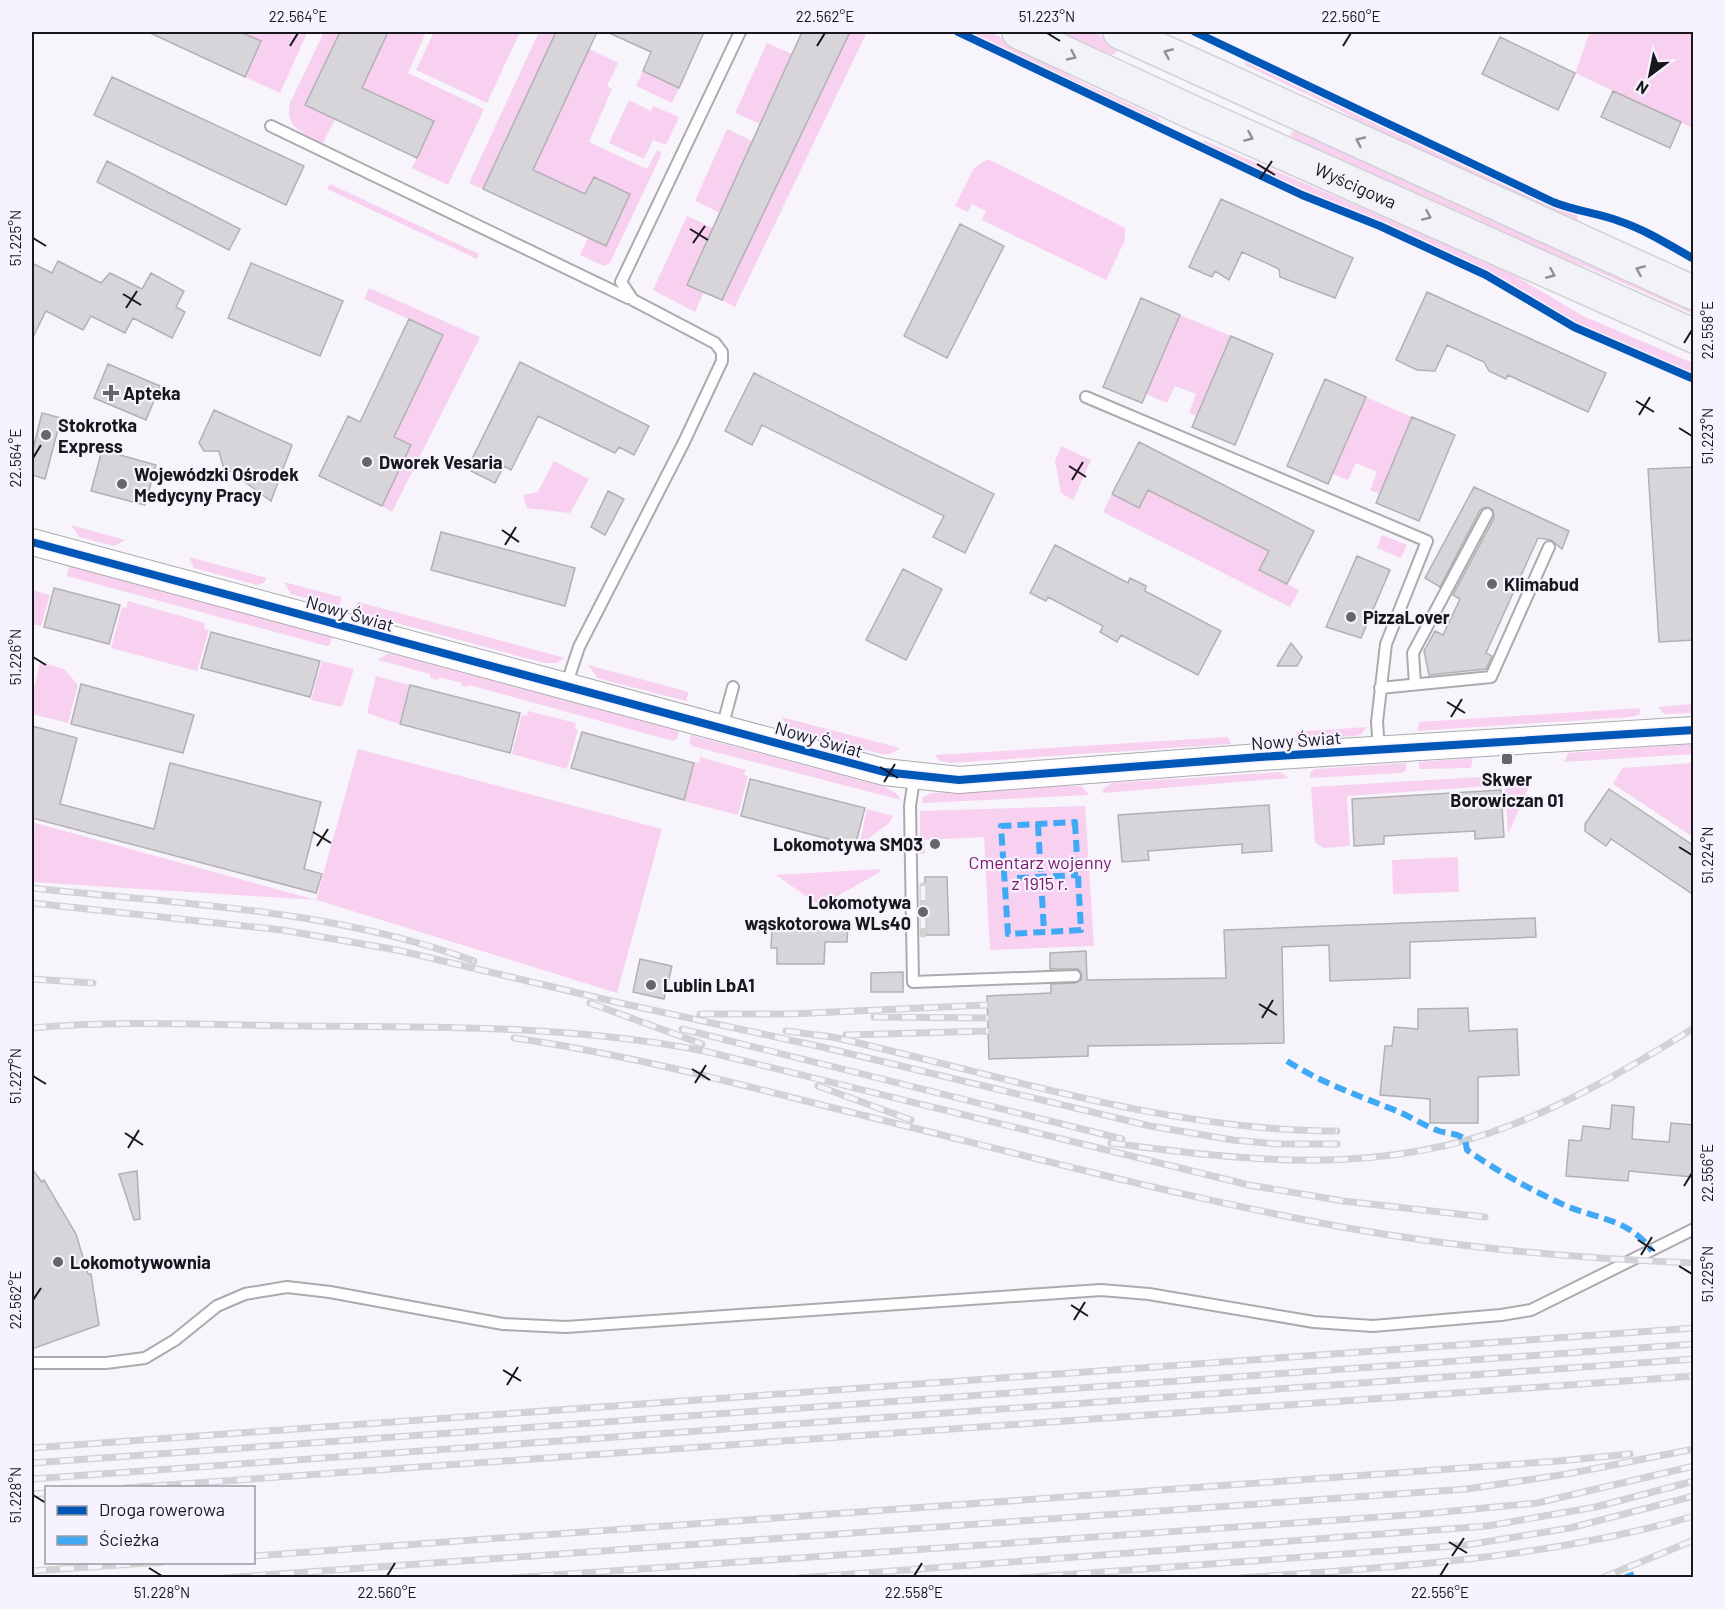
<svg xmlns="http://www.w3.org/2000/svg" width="1725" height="1609" font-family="Barlow,sans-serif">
  <rect width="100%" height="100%" fill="#f7f5fb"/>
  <path fill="#f7d1ef" d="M240,32L307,33L280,93L245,77L261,42Z
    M324,32H340L305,105L335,119L323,143C305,134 284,128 290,103Z
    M388,32H426L408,73L484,109L448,185L412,168L434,121L362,88Z
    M434,32H520L487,103L416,70Z
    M539,32H556L483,189L469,183Z
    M850,32H867L735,307L722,300Z
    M969,32H991L1083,83L1157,117L1167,128Z
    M1052,32C1074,32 1103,27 1117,48L1116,53L1109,56Z
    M1590,32H1693V128L1575,73Z
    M767,43L792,54L760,124L735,113Z
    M589,49L618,63L607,86L612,89L589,142L647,169L657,150L662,153L610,263L604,266L580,255L588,238L606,246L630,194L594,177L585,194L533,170Z
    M1242,57L1558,209L1577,215L1578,222L1560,219L1423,159L1338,109L1245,65Z
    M643,71L679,88L672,103L636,86Z
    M629,100L651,111L653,106L679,117L666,145L653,140L644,159L609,143Z
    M1298,128L1693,307V314L1589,268L1497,237L1291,140V133Z
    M727,129L752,141L720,213L695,201Z
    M1205,141L1499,266L1583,316L1693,363V375L1583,327L1493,275L1437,247L1278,181L1198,143Z
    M988,159L1125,228V240L1106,280L982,220L986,211L972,204L968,212L955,206L974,168Z
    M330,184L479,254L477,259L327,189Z
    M687,216L713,228L687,284L704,292L695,312L653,290Z
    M369,288L480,337L392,512L382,506L411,445L394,437L409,319L364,299Z
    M1180,315L1231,336L1197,416L1189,413L1196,394L1175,386L1167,403L1146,394Z
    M1366,397L1412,417L1380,494L1370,490L1377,472L1356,463L1348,480L1333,474Z
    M1061,446L1091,460L1073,500L1061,493L1055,461Z
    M554,461L589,479L570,513L527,508L523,495L538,492Z
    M1148,490L1269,551L1260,570L1299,590L1290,607L1103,512L1112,494Z
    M71,525L125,540L114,546L79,537Z
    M1382,535L1407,545L1401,558L1377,548Z
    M189,557L267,578L264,583L257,585L194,568Z
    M69,566L332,637L330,645L327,646L67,576Z
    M284,582L341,597L340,607L291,594Z
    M32,590L50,595L41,626L32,624Z
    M128,601L205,623L204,629L209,630L197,671L111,648L122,607L126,608Z
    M358,602L565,658L556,663H544L353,611Z
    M387,654H393L679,731L677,739L673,741L469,685L468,687L462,686V683L439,677L438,680L430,678V674L378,660Z
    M322,661L354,669L342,707L311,700Z
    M40,662L64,669L78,685L68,723L32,714V696Z
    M588,665L689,692L686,701L597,678Z
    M376,676L409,685L399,724L367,713Z
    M1693,704V713L1664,714L1658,707Z
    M1641,708L1639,715L1630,717L1417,731L1419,722Z
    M528,711L576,723L575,729L578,730L567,769L512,754L522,715L527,716Z
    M781,717L900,748L891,754H881L790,730Z
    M1366,727L1362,734L1356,736L1295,740L1296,732Z
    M691,735L885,787L897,794L901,800L692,746L689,742Z
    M1228,737L1231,744L950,763L940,761L935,755Z
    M1693,744V754L1564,762L1568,753Z
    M358,749L662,829L617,993L317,900L32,882V822L316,900Z
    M700,757L746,770L744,775L748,776L738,815L684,801L695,762L699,763Z
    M1473,758L1471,768L1419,769V762Z
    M1406,763V770L1402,773L1309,778L1311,772L1315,769Z
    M1693,763V837L1613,784L1622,768Z
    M1280,772L1289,778L1102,793L1105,787L1112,783Z
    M1529,774L1530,784L1508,834L1505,785L1347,796L1350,846L1324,848L1315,843L1311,787Z
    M1067,786H1082L1089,795L922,803L923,797L931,793Z
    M1085,806L1094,946L990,950L984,837L924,840L925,853L920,854V811Z
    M867,809L893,816L889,823L859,846Z
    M1458,857L1459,892L1393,894L1392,860Z
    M880,869V872L820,906L776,875Z"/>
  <path fill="#d7d5d9" stroke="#b2b0b5" stroke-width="1.5" d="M148,32H240L261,41L245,77Z
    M340,32H388L362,88L434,121L417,158L305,105Z
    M556,32H597L533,170L585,194L594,177L630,194L606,246L483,189Z
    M607,32H704L679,88L643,71L651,52Z
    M802,32H850L722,300L687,285Z
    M1500,37L1575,73L1558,110L1482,74Z
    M112,77L304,166L286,205L94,115Z
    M1613,91L1681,122L1670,148L1601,117Z
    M107,161L240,229L229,250L97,182Z
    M1221,199L1353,258L1335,298L1280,277L1279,269L1242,252L1229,280L1215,271L1212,277L1189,267Z
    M960,224L1004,246L947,358L904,336Z
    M58,261L101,283L110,273L142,289L151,273L184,291L176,307L185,312L172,338L133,318L125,333L91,316L83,330L46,311L32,339V263L52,273Z
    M251,263L343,301L320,356L228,318Z
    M1427,292L1606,373L1588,412L1508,375L1506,379L1489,371L1484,362L1447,345L1435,371L1417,370L1396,360Z
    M1141,298L1180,315L1142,403L1103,387Z
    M409,319L443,335L394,437L411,445L382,506L319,476L348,416L360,422Z
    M1231,336L1273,354L1235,445L1192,427Z
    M520,362L649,426L634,455L619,447L615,453L538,416L511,470L504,466L495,483L467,469Z
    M108,364L160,386L146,420L94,398Z
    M754,373L994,494L965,553L933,537L944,516L762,425L752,445L725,431Z
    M1325,379L1366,397L1328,484L1287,466Z
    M214,410L292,445L271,501L223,466L219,451H204L199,443Z
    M42,413L61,418L45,479L32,475V453Z
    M1412,417L1455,435L1419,521L1376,503Z
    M1139,442L1314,531L1287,584L1259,570L1269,551L1148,490L1139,508L1112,494Z
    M102,450L156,465L145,505L91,491Z
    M1694,467V640L1659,642L1648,469Z
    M1474,487L1569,531L1562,549L1551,540L1538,538L1486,653L1492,656L1486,669L1429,675L1424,651L1435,631L1443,635L1460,599L1453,595L1494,518L1493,510L1486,507L1480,510L1440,587L1425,578Z
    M608,491L624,499L605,535L591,527Z
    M441,532L575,568L565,606L431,570Z
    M1055,545L1128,583L1130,578L1146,586L1145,591L1221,631L1198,675L1121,635L1117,642L1100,632L1103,626L1048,597L1046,601L1030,593Z
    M1357,556L1390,570L1361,638L1326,627Z
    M903,569L942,589L906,660L866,640Z
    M54,588L120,605L109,644L44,627Z
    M211,632L320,661L310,697L201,668Z
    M1291,643L1302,657L1297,666H1277Z
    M81,684L194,715L183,753L71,724Z
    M410,685L520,713L510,753L400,724Z
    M32,726L77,738L60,804L154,829L170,763L321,802L304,869L322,874L316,893L32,818Z
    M582,732L694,763L684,800L571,768Z
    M750,779L865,808L855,846L741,816Z
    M1609,789L1694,846V895L1611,839L1606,846L1585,831V824Z
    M1501,790L1504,837L1475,839V831L1384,836V844L1354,846L1352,799Z
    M1269,805L1272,851L1242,853V844L1148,851L1149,860L1122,862L1118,815Z
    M925,877H947L949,935H926Z
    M1535,918L1536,937L1410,942V978L1330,981L1329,945L1282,947L1284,1043L1088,1046V1056L989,1059L987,996L1051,993V984L1075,983L1081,980L1082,975L1078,969H1050V953L1086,951L1087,980L1226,978L1224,930Z
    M809,922H848L847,942H825L824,964H777V948H771L772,928L809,929Z
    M640,959L672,966L664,999L633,992Z
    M903,972V992H871V973Z
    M1468,1008L1469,1031L1517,1029L1519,1075L1478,1077V1123H1430V1099L1380,1095L1385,1046H1392L1394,1027L1418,1029V1009Z
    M1612,1105L1634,1107L1632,1139L1669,1142L1671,1123L1694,1125L1692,1177L1629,1171L1628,1181L1566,1176L1569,1140L1581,1141L1583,1126L1610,1129Z
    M32,1169L42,1182L44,1180L76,1234L88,1274H91L99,1325L32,1349Z
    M137,1171L140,1219L134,1220L119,1174Z"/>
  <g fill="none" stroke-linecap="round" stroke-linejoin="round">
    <defs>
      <path id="service" d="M271,126L628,298
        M1086,397L1427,541L1386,644L1377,722L1379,750
        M1415,684L1413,653L1487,514
        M566,686L579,647L684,442L722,361V352L715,343L633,300L621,282L740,32
        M1380,688L1491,677L1549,547
        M722,728L733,687
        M914,778L910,806L913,982L1075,976
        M32,1363H106L145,1358L175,1340L217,1306L245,1294L287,1287L330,1292L503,1324L566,1327L1101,1290L1149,1294L1314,1322L1373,1326L1501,1315L1531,1310L1694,1229"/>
      <path id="tertiary" d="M32,542L884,772L959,780L1260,757L1694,730"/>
      <g id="primary">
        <path id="s1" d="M1019,32L1196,114L1694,336"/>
        <path d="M1120,32L1694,293"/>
      </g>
    </defs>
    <use href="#service" stroke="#acaaaf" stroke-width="14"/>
    <use href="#tertiary" stroke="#acaaaf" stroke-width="28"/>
    <use href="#primary" stroke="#d2d1d4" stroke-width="36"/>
    <use href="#service" stroke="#fefefe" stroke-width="10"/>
    <use href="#tertiary" stroke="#fefefe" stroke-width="26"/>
    <use href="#primary" stroke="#f3f2f8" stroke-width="33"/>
    <defs>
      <path id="rail" d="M923,886V934
        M32,888C180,904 333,909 474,961
        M32,903L282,930L397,950L620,1003L822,1047L1150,1126L1233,1140L1277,1144H1337
        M32,979L93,983
        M590,1003L702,1044
        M700,1014H790L987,1005
        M874,1017L988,1018
        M32,1028C120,1020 211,1025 300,1026C435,1027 571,1025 704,1051L1249,1185L1343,1201L1485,1217
        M682,1029L1122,1139
        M786,1031L832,1037C998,1074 1165,1131 1337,1131
        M846,1035L988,1031
        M514,1038C640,1056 763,1091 886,1121C1030,1157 1175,1195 1321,1223C1444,1247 1569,1258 1694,1263
        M818,1086L911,1120
        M1111,1143C1247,1161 1382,1177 1514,1124C1578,1099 1635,1064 1694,1028
        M32,1448L1694,1328
        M32,1463L1694,1344
        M32,1479L1694,1359
        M125,1488L1694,1376
        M32,1494L46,1493
        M254,1556L1559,1461L1630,1454
        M32,1571L162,1562
        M224,1578L1467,1489L1567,1474L1694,1449
        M512,1578L1422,1514L1537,1503L1694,1466
        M799,1578L1487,1526L1596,1507L1694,1481
        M1021,1578L1466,1545L1570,1528L1694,1496
        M1241,1578C1392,1567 1546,1559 1694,1516
        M1602,1578L1694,1540"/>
    </defs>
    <use href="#rail" stroke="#d2d1d3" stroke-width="7"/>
    <use href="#rail" stroke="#f6f2fe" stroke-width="4.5" stroke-dasharray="14" stroke-linecap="butt"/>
    <path stroke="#3fa9f5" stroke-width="6" stroke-dasharray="12 6" stroke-linecap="butt" d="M1075,822L1081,930L1008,934L1001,826Z
      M1038,824L1044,932
      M1017,878L1078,875
      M1287,1061C1321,1083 1360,1096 1397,1111C1411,1117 1425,1126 1439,1131C1449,1134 1457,1133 1465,1139L1467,1150C1497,1171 1531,1190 1564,1205C1599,1220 1628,1218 1652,1251
      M1624,1578L1634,1574"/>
    <defs>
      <path id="cycleway" d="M958,32L1302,195L1380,226L1486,275L1574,327L1694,379
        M1195,32L1553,202C1575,211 1597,213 1619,221C1646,230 1669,245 1694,259
        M32,542L884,772L959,780L1260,757L1694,730"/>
    </defs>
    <use href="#cycleway" stroke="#f6f2fe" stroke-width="11"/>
    <use href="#cycleway" stroke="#0057b8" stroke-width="8"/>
  </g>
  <defs><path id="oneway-chevron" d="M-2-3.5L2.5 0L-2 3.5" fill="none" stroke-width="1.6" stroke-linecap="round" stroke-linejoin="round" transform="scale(1.5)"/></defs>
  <g stroke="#908f95">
    <use href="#oneway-chevron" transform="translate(1168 53) rotate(-156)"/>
    <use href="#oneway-chevron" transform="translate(1072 56) rotate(25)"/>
    <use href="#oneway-chevron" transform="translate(1249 137) rotate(24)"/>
    <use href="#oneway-chevron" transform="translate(1360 141) rotate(-155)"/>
    <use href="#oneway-chevron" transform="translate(1427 216) rotate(24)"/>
    <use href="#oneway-chevron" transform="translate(1640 270) rotate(-156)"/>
    <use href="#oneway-chevron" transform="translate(1551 274) rotate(24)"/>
  </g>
  <path fill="none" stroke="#18171b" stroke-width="2" d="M1047,33L1060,41M290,46L298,33M817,46L825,33M1343,46L1351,33M1257,164L1275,175M1260,179L1272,161M690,229L708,240M33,238L46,246M693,243L705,226M123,294L141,305M126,308L137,291M1684,343L1692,330M1636,401L1654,412M1639,415L1650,397M1679,428L1692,436M33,458L41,445M1069,466L1086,477M1072,480L1083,462M502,530L519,542M505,545L516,527M33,657L46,665M1447,702L1465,713M1451,717L1462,699M880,767L898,778M884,782L895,764M313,832L331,843M317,846L328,829M1679,847L1692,855M1259,1004L1277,1015M1262,1018L1273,1000M692,1069L710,1080M33,1076L46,1084M695,1083L706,1065M125,1133L143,1145M128,1148L139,1130M1684,1186L1692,1173M1638,1240L1655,1251M1641,1255L1652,1237M1679,1266L1692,1274M33,1300L41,1288M1071,1305L1088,1316M1074,1320L1085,1302M503,1370L521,1381M507,1385L518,1367M33,1495L46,1503M1449,1542L1467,1553M1452,1556L1464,1538M149,1568L162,1576M387,1576L395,1563M914,1576L922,1563M1440,1576L1448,1563"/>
  <g fill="#666569" stroke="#f6f2fe" stroke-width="2">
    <path d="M108 384h6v6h6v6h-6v6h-6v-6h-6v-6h6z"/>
    <circle cx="46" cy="435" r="6"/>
    <circle cx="367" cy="462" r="6"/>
    <circle cx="122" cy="484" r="6"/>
    <circle cx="1492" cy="584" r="6"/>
    <circle cx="1351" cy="617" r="6"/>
    <rect x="1501" y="753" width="12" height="12" rx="3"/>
    <circle cx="935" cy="844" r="6"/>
    <circle cx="923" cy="912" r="6"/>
    <circle cx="651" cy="985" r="6"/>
    <circle cx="58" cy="1262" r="6"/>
  </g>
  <g text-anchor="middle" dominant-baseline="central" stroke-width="4.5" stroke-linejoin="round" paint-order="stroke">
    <g font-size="18" fill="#18171b" stroke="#f6f2fe">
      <text stroke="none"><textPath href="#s1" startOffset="370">Wyścigowa</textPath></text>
      <text transform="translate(350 613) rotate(16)">Nowy Świat</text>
      <text transform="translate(819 739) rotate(16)">Nowy Świat</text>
      <text transform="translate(1296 740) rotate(-4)">Nowy Świat</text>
    </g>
    <g font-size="18" font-weight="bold" fill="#18171b" stroke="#f6f2fe" text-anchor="start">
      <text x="123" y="393">Apteka</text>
      <text x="58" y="425">Stokrotka<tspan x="58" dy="21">Express</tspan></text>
      <text x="379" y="462">Dworek Vesaria</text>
      <text x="134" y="474">Wojewódzki Ośrodek<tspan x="134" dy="21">Medycyny Pracy</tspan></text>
      <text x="1504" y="584">Klimabud</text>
      <text x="1363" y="617">PizzaLover</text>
      <text x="1507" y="779" text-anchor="middle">Skwer<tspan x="1507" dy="21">Borowiczan 01</tspan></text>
      <text x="923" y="844" text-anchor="end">Lokomotywa SM03</text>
      <text x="911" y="902" text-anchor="end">Lokomotywa<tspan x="911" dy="21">wąskotorowa WLs40</tspan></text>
      <text x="663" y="985">Lublin LbA1</text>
      <text x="70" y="1262">Lokomotywownia</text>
    </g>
    <g font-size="18" fill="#781767" stroke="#f6f2fe">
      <text x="1040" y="862">Cmentarz wojenny<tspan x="1040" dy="21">z 1915 r.</tspan></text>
    </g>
  </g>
  <rect width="1725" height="1609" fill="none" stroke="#f6f2fe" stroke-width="66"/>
  <rect x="45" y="1486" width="210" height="78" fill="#f6f2fe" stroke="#9d9aa3" stroke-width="1.5"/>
  <rect x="57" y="1506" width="30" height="9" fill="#0057b8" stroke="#9d9aa3" stroke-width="1.5"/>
  <text x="99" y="1516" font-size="18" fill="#18171b">Droga rowerowa</text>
  <rect x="57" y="1536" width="30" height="9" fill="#3fa9f5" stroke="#9d9aa3" stroke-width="1.5"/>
  <text x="99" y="1546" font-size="18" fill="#18171b">Ścieżka</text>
  <g transform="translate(1650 75) rotate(212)" stroke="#f6f2fe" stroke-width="4.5" paint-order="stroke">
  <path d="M0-4.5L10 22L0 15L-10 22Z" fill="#18171b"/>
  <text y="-9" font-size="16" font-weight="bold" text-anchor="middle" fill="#18171b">N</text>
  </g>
  <rect x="33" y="33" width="1659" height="1543" fill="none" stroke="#18171b" stroke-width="2"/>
  <g font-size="15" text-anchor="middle" fill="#18171b">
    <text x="298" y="22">22.564°E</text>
    <text x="825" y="22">22.562°E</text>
    <text x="1047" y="22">51.223°N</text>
    <text x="1351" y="22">22.560°E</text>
    <text transform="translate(16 238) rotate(-90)" y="5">51.225°N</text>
    <text transform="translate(1708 330) rotate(-90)" y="5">22.558°E</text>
    <text transform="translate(1708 436) rotate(-90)" y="5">51.223°N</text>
    <text transform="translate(16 458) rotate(-90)" y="5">22.564°E</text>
    <text transform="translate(16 657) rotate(-90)" y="5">51.226°N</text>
    <text transform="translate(1708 855) rotate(-90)" y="5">51.224°N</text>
    <text transform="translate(16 1076) rotate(-90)" y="5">51.227°N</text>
    <text transform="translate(1708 1173) rotate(-90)" y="5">22.556°E</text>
    <text transform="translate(1708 1274) rotate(-90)" y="5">51.225°N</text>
    <text transform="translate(16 1300) rotate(-90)" y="5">22.562°E</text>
    <text transform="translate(16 1495) rotate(-90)" y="5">51.228°N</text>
    <text x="162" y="1598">51.228°N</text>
    <text x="387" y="1598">22.560°E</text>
    <text x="914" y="1598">22.558°E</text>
    <text x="1440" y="1598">22.556°E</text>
  </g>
</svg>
